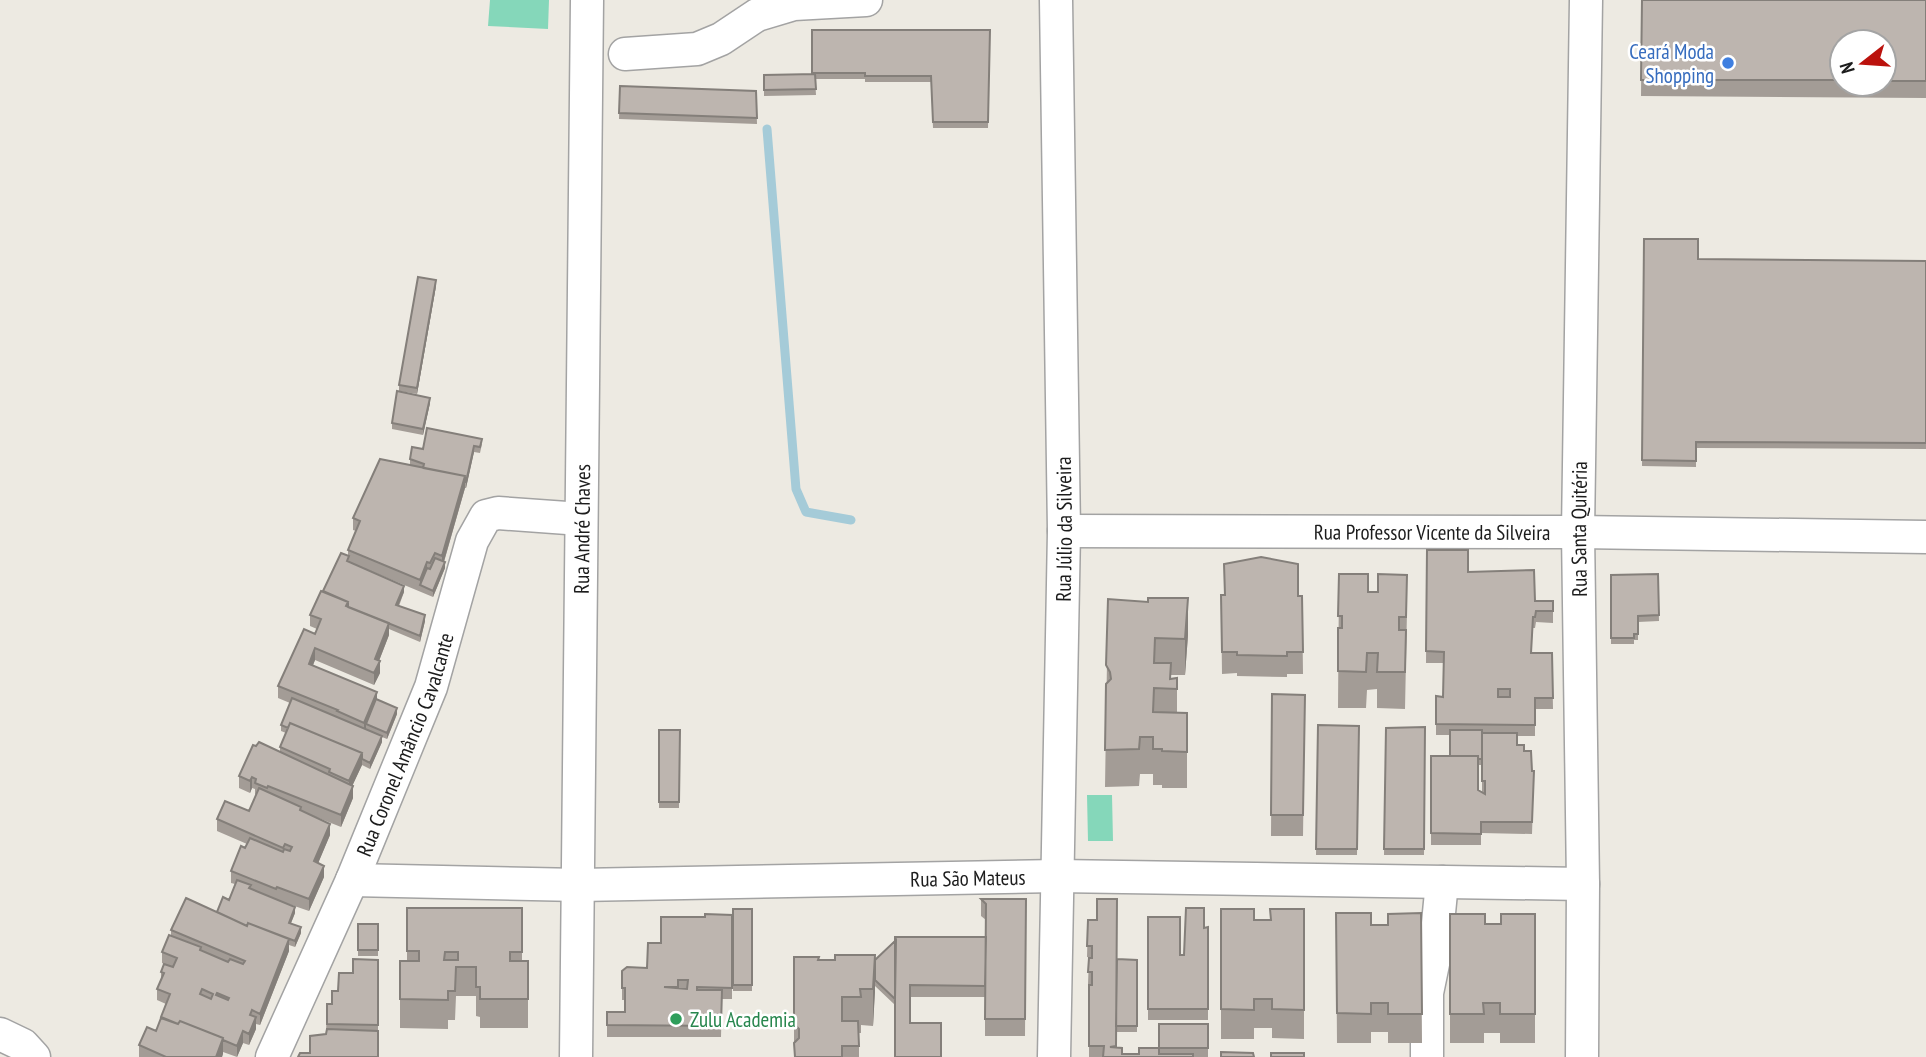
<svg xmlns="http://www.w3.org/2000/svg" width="1926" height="1057" font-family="'PT Sans Narrow',sans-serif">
  <rect width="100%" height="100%" fill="#edeae2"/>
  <path fill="#85d7ba" d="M490,0H549L548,29L488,26Z
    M1087,795H1112L1113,841H1088Z"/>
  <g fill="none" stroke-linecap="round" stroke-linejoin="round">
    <path stroke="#a5cbd8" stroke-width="9" d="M767,129L796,489L806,512L851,520"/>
    <defs>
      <g id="minor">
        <path d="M625,54L697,49L721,39L757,15L794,4L866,0"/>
        <path id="s1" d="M1064,531L1578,532L1926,537"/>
        <path id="s2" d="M352,880L579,885L1057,876L1583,884"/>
        <path d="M0,1034L23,1045L34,1057"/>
        <path id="s3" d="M272,1057L352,880L431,687L472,541L486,516L498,513L581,519"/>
        <path id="s4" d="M576,1057L587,0"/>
        <path id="s5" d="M1054,1057L1064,531L1056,0"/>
        <path d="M1427,1057V993L1435,954L1442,882"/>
        <path id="s6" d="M1582,1057L1583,884L1578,532L1586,0"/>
      </g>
    </defs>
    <use href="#minor" stroke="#a3a3a3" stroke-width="35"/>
    <use href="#minor" stroke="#fff" stroke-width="32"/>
  </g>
  <path fill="#a39c96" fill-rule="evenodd" d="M1642,0H1926V98L1641,96ZM1842,42H1884V84H1842Z
    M812,30H990L988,128H933L931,82H865V79H815L816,95L764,96V75L812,74Z
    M620,86L756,91L757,124L619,119Z
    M1644,239L1698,259L1926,261V449L1696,448V467L1642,466Z
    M436,286L417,394L399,391V385Z
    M430,403L423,435L392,429V423Z
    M482,444L480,453L474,452L466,488H465L444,562L445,568L433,597L361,567L404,592L399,606L425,621L420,642L389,629V635L379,661L380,673L374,685L315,660L313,665L377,699L397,714L387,739L382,737V742L370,769L362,765L352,786L353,798L341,827L301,811L330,835L318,863L324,877L309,911L277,900L295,913L291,923L301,933L295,947L289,945V951L260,1025L256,1024V1029L249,1045L243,1043L237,1057L223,1052L222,1057H132H139V1045L156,1031L166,1004L157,1000V989L161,981V972L164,964L162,963V952L171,935V930L217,912L229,900L235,884L231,883V871L247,844L217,831V819L249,811L256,795L255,794V789L252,788L250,793L239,788V776L256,746L280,752V747L286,733L281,731V725L290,703L278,698V686L315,634L317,629L310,626V615L323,591L348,556V550L356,531L353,530V518L410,465V459L423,449Z
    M1427,550L1468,572L1535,601H1553V623L1536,622L1535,628H1533L1531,653H1552L1553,709H1535V736H1517V745L1524,751L1532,771H1534L1532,834L1481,833V845H1431V756H1450V735H1436V696L1443,697L1444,663H1426ZM1478,765H1482V792L1478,790Z
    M1339,574L1368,592L1407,611L1405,709L1377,708V689L1367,690L1366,708H1338Z
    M1658,574L1659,621L1638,622V640H1634V644H1611V575Z
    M1221,595L1302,596L1303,674H1287V677L1237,676V673L1222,674Z
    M1108,599L1188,635L1185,675H1171V679L1177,678V713L1187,750V788H1162V785H1153V774H1140L1139,786L1105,787Z
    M1272,694L1305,695L1303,836H1271Z
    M1318,725L1359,726L1357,855H1316Z
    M1425,727L1424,855H1384L1386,728Z
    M659,730H680L679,808H659Z
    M981,899H1026L1025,1036H985V997H910V1023H941V1057H895V948V1005L875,986L873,1026L861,1025V1033H859V1057H794V957H819V960H835V955H875V960L895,940V937H986L985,996L986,920L981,916Z
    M407,908H522V961H528V1028H480V1017L476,1016V996H456L455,1020H448V1029L400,1028V961H407Z
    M733,909H752V991H733Z
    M1221,909L1254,920H1270L1304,909V1039L1272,1038V1028H1254V1039H1221Z
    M1336,913L1371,925H1388L1421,913L1422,1043H1388V1032H1371V1043H1337Z
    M1450,914L1485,924H1501L1535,914V1043H1500V1033H1484V1043H1450Z
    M732,915V999H722L721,1037H607V1012H625V1000H622V971L647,968L661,943L705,917Z
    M1148,917L1180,955H1184L1204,928L1208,927V1020H1148Z
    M1088,920L1116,1048L1122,1054H1139L1159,1048L1208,1024V1057H1089V985H1092V984H1088L1089,958H1092L1087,957Z
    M358,924H378V956H358Z
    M1117,959L1137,960V1032H1116Z
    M378,960V1057L310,1053L326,1034L327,1004H332L338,991L353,973Z"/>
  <path fill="#847f7a" d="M436,280V286L417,394V388Z
    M430,398V403L423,435V429Z
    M474,446V452L466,488V482Z
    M465,476V488L442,568V556Z
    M427,562V574L420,585V591V580Z
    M445,562V568L433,597V591Z
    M404,586V592L396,611V605Z
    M1188,598V635L1185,675V639Z
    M425,615V621L420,642V636Z
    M389,623V635L375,671V659Z
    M315,648V660L309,675V664Z
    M380,661V673L374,685V673Z
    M377,692V704L366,724V730L364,734V723Z
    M397,708V714L387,739V733Z
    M382,736V742L370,769V763Z
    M362,753V765L349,793V781Z
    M252,777V788L250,793V781Z
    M353,786V798L341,827V815Z
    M330,824V835L314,873V861Z
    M324,866V877L309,911V899Z
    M295,907V913L289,928V923Z
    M301,927V933L295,947V941Z
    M289,939V951L260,1025V1014Z
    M875,955V992L873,1026V989Z
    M256,1017V1029L249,1045V1034Z
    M243,1031V1043L237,1057V1046Z
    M223,1038V1054L222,1057H216Z"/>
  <path fill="#bdb5af" stroke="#847f7a" stroke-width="2" fill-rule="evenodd" d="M1642,0H1926V81H1884V42H1842V80H1641Z
    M812,30H990L988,122H933L931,76H865V73H812Z
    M815,74L816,89L764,90V75Z
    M620,86L756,91L757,118L619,113Z
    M1644,239H1698V259L1926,261V443L1696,442V461L1642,460Z
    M418,277L436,280L417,388L399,385Z
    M397,391L430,398L423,429L392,423Z
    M427,428L482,439L480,447L474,446L466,482H465V476L423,468L424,464L410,459L412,447L423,449Z
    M380,459L465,476L442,556L435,553L430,563L427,562L420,580L348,550L360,521L353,518Z
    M1427,550H1468V572L1534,570L1535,601H1553V611H1536L1535,617H1533L1531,653H1552L1553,698H1535V725L1436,724V696L1443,697L1444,652L1426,651ZM1498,689H1510V697H1498Z
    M341,553L349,556L347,561L404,586L396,605L425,615L420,636L348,607V602L323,591Z
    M1261,557L1298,564V596H1302L1303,652H1287V656L1237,655V652H1222L1221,595H1225L1224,564Z
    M435,558L445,562L433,591L420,585L427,568L430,569Z
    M1339,574H1368V592H1378V574L1407,575L1406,617H1399V630H1406L1405,672H1377L1378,653H1367L1366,672L1338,671V628H1342V616H1338Z
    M1658,574L1659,615L1638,616V634H1634V638H1611V575Z
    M321,591L348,602L346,606L389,623L375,659L380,661L374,673L315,648L309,664L377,692L364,723L337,711L338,710L278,686L304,629L315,634L321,619L310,615Z
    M1148,598H1188L1185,639L1155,638L1154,663H1171L1170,679L1177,678V689L1154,688L1153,712L1187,713V752L1162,751V749H1153V737H1140L1139,749L1105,750L1106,684L1111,679L1110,672L1106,665L1108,599L1148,602Z
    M1272,694L1305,695L1303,815H1271Z
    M292,698L382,736L370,763L362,759V753L290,723L288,728L281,725Z
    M376,699L397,708L387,733L366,724Z
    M290,723L362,753L349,781L329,772L330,769L280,747Z
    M1318,725L1359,726L1357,849H1316Z
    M1425,727L1424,849H1384L1386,728Z
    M659,730H680L679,802H659Z
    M1450,730H1482V759H1478V756H1450Z
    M1482,733H1517V745H1524V751H1531L1532,771H1534L1532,822H1481V834L1431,833V756H1478V790L1485,794V781H1482Z
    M259,742L353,786L341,815L268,786L267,788L255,783L256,779L252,777L250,781L239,776L253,745L256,746Z
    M259,788L301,807L300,810L330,824L314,861L324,866L309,899L277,887L276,889L231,871L241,846L245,848L250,838L283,852L284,849L290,851L292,847L285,844L283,848L217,819L225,801L249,811Z
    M237,880L251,885L249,888L295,907L289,923L301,927L295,941L248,923L247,926L217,912L223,897L229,900Z
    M186,898L247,926L248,923L289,939L260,1014L252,1010L250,1015L256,1017L249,1034L243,1031L237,1046L223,1040V1038L180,1021L178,1024L161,1017L170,994L157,989L164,973L161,972L164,964L173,967L177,958L162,952L169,935L201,947L200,950L228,962L230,959L243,964L245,961L171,930ZM202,989L213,994L211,999L200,994ZM217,993L229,998L228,1000L216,995Z
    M981,899H1026L1025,1019H985L986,904Z
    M1097,899H1117L1116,1046L1110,1047L1122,1048V1054H1139V1048H1159V1054H1193V1057H1103L1104,1046H1089V985H1092V972H1088L1089,958H1092V946H1087L1088,920H1097Z
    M407,908H522V952H510V961H528V999H480V987H476V967H456L455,991H448V1000L400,999V961H419V951H407ZM445,952H458V960H444Z
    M1186,908H1204V928L1208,927V1009H1148V917H1180V955H1184Z
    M733,909H752V985H733Z
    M1221,909H1254V920H1271L1270,909H1304V1010L1272,1009V999H1254V1010L1221,1009Z
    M1336,913H1371V925H1388V914L1421,913L1422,1014H1388V1003H1371V1014L1337,1013Z
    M705,914L732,915V988L697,987V990H722L721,1026L607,1025V1012H625V988H622V971L627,967L647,968L648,943H661V917H705ZM678,980H688L687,989L664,987H678Z
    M1450,914H1485V924H1501V914H1535V1014H1500V1003H1483L1484,1014H1450Z
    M358,924H378V950H358Z
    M895,937H986L985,986L910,985V1023H941V1057H895Z
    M896,940L895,999L875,980V960Z
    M835,955H875L873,989H860L861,997H842V1021H858L859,1046H842V1057H795L794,1043L799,1038V1029L794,1024V957H819L818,960H835Z
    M353,959L378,960V1025L327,1024V1004H332V991H338L339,973H353Z
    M1117,959L1137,960V1026H1116Z
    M161,1018L178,1024L180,1021L223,1038L216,1057H166L139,1045L147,1027L156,1031Z
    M1159,1024H1208V1048H1159Z
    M327,1029L378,1031V1057H298L300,1053H310V1036L326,1034Z
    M1221,1052L1253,1053L1254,1057H1221Z
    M1271,1053H1304V1057H1271Z"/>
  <circle fill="#3f7fe0" stroke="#fff" stroke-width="2.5" cx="1728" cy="63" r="7"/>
  <circle fill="#2e9e5b" stroke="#fff" stroke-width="2.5" cx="676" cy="1019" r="7"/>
  <g text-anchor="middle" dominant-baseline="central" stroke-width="5" stroke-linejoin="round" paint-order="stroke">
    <g font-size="21" fill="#366cbe" stroke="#fff" text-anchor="end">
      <text x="1714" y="51">Ceará Moda<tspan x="1714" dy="24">Shopping</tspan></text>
    </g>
    <g font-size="21" fill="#1c1c1c" stroke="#fff">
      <text stroke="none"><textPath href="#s4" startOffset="528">Rua André Chaves</textPath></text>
      <text stroke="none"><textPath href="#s6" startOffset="528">Rua Santa Quitéria</textPath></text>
      <text stroke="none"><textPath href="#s5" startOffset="528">Rua Júlio da Silveira</textPath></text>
      <text stroke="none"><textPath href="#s1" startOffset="368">Rua Professor Vicente da Silveira</textPath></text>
      <text stroke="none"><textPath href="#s3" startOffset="340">Rua Coronel Amâncio Cavalcante</textPath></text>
      <text stroke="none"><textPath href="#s2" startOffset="616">Rua São Mateus</textPath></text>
    </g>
    <g font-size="21" fill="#27864d" stroke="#fff" text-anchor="start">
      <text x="690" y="1019">Zulu Academia</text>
    </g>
  </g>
  <g transform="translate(1863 63) rotate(253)"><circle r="33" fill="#ffffff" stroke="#a4a4a4" stroke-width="2"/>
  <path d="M0-5L12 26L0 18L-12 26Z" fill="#bb120d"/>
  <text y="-10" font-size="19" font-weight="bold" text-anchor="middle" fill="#1c1c1c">N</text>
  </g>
</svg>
